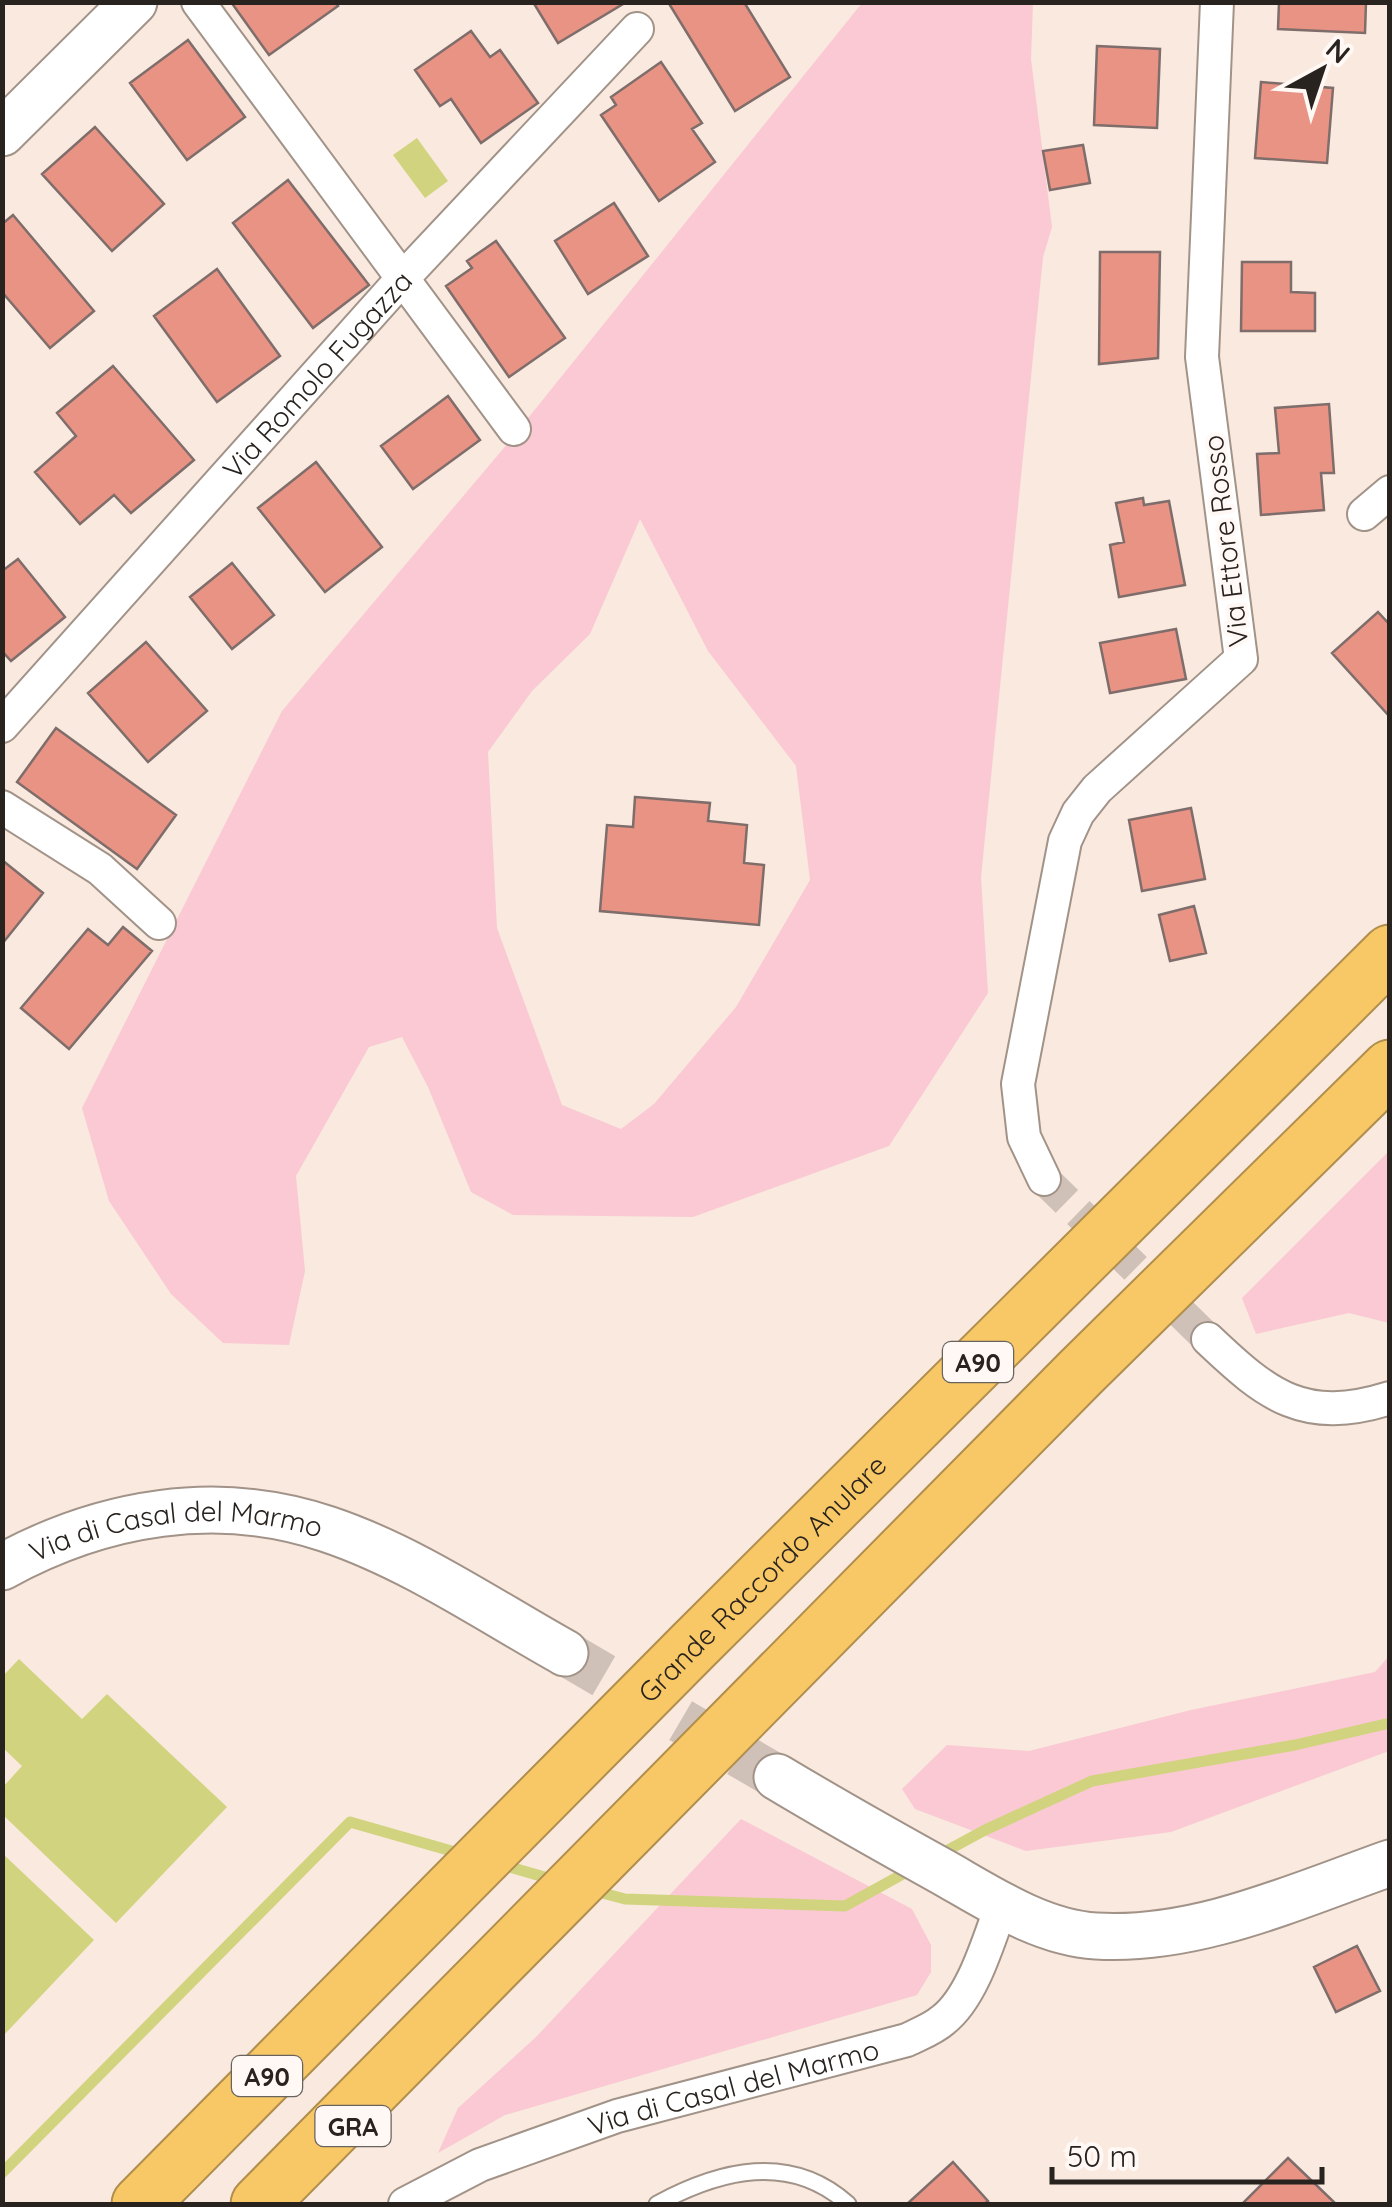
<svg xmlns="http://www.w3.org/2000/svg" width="1392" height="2207" font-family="Quicksand,sans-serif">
  <rect width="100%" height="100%" fill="#f9e9de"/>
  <path fill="#fac9d4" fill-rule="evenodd" d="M862,3H1033L1031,59L1052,227L1043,257L981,877L988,993L889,1146L693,1217L513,1215L471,1192L428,1087L402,1037L369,1047L296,1176L305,1271L289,1345L223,1343L171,1294L109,1201L82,1108L282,711L508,443ZM640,519L708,651L796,766L810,880L736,1007L654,1104L621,1129L562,1105L497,928L488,752L532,691L590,634Z
    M1389,1151V1323L1349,1313L1256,1334L1242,1298Z
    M1389,1656V1751L1171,1832L1026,1851L915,1809L902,1789L947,1745L1029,1751L1191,1710L1375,1672Z
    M741,1819L912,1909L931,1945V1972L917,1995L505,2115L438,2153L458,2108L536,2037Z"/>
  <path fill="#d2d37e" d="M417,138L448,181L425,198L393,155Z
    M19,1659L82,1719L107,1694L227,1807L116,1923L3,1815V1787L22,1766L3,1748V1676Z
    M2,1853L94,1940L3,2036H2Z"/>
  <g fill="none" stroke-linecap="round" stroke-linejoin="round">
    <path stroke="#d2d37e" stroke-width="11" d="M937,1856L985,1830L1092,1781L1295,1745L1390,1723
      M499,1864L558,1881
      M591,1890L625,1899L845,1906L912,1869
      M2,2173L350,1822L462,1854"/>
  </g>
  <path fill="#e99385" stroke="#7e6d6a" stroke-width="2.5" d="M231,2H335L338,6L269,55Z
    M533,2H622L623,4L558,43Z
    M668,2H744L790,77L735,111Z
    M1279,2H1366L1365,33L1278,29Z
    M471,31L490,57L500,50L538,103L481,143L451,99L440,106L415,70Z
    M188,40L245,117L187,160L130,83Z
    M1097,46L1160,49L1157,128L1094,125Z
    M661,62L702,123L692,129L715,162L659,201L601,115L616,105L611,97Z
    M1261,82L1333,88L1327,163L1255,158Z
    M95,127L164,204L112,251L42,174Z
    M1083,145L1090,183L1050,190L1043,151Z
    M288,180L369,285L313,328L233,223Z
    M614,203L648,256L588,294L555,241Z
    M13,215L94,311L50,348L2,292V224Z
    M496,241L565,338L509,377L446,286L472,268L467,261Z
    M1100,252H1160L1158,358L1099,364Z
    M1242,262H1291V292L1315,293V331H1241Z
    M217,269L280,356L217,402L154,316Z
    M113,366L194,460L131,513L114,495L80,524L35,472L76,436L57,413Z
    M448,396L480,440L413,489L381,446Z
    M1329,404L1334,473H1321L1324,510L1261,515L1257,454L1279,453L1275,408Z
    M316,462L382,547L325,592L258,508Z
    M1143,498L1144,505L1169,501L1185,585L1119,597L1110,545L1124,542L1116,503Z
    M18,559L65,617L11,661L2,651V571Z
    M232,563L274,615L232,649L190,597Z
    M1378,612L1390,625V717L1332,653Z
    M1176,629L1186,679L1110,693L1100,643Z
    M146,642L207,711L148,762L88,693Z
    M56,728L176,815L137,869L17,782Z
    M635,797L710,803L708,821L747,825L744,863L764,865L759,925L600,911L607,825L633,827Z
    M1191,808L1205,879L1142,891L1129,820Z
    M2,860L43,893L2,944Z
    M1194,906L1206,953L1170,961L1159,915Z
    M123,927L152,951L69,1049L21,1008L88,929L108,945Z
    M1357,1946L1380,1991L1336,2012L1314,1967Z
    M1288,2158L1336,2204H1242Z
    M953,2162L988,2201L984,2204H907Z"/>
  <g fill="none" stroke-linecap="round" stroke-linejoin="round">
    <path stroke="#cfc1b8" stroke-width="32" stroke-dasharray="32 16" stroke-linecap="butt" d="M1044,1179L1208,1339"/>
    <path stroke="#cfc1b8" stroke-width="45" stroke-dasharray="45 22" stroke-linecap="butt" d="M565,1653L777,1777"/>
    <defs>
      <path id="lane" d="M657,2204C720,2170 790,2152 848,2204"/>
      <g id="street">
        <path d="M198,2L514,429"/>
        <path d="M1364,514L1390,492"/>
        <path id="s1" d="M2,726L402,279L637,29"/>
        <path d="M2,807L100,869L159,923"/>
        <path d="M1044,1179L1024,1137L1018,1084L1065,841L1078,813L1097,789L1241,659L1202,357L1217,2"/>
        <path d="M1208,1339C1268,1396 1304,1425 1390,1398"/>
        <path id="s2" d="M405,2204L480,2165L617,2116L907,2040C919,2034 933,2029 943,2020C973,1997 989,1939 1002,1904"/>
      </g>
      <g id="secondary">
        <path d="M2,133L134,2"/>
        <path id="s3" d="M2,1567C102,1512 217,1492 327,1529C411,1557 488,1610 565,1653"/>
        <path d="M777,1777C832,1810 887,1841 943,1872C989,1898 1041,1933 1096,1936C1197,1942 1296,1896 1390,1863"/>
      </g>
      <g id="highway">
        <path id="s4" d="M140,2204L694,1645L1390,953"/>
        <path d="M259,2204L1080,1373L1390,1068"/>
      </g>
    </defs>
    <use href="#lane" stroke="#a29389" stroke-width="19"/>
    <use href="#street" stroke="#a29389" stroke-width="36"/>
    <use href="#secondary" stroke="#a29389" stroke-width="49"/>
    <use href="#highway" stroke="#b08e4d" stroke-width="59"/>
    <use href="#lane" stroke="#fff" stroke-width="15"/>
    <use href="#street" stroke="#fff" stroke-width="32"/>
    <use href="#secondary" stroke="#fff" stroke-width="45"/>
    <use href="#highway" stroke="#f9c866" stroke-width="55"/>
  </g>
  <g text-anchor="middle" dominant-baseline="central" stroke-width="8" stroke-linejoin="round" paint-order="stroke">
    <g fill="#fff8f4" stroke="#69635f" stroke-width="2.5">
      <rect x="943" y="1342" width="70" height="40" rx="8"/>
      <rect x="232" y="2056" width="70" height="40" rx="8"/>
      <rect x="315.5" y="2106" width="75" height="40" rx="8"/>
    </g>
    <g font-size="25" font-weight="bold" fill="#29231f">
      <text x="978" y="1362">A90</text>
      <text x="267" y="2076">A90</text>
      <text x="353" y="2126">GRA</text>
    </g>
    <g font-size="28" fill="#29231f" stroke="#fff8f4">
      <text stroke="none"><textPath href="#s1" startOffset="472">Via Romolo Fugazza</textPath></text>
      <text transform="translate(1225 541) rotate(-97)">Via Ettore Rosso</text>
      <text stroke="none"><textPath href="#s3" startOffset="182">Via di Casal del Marmo</textPath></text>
      <text stroke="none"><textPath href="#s4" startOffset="882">Grande Raccordo Anulare</textPath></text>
      <text stroke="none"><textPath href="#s2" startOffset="350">Via di Casal del Marmo</textPath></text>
    </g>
  </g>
  <rect width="1392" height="2207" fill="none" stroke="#29231f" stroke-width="10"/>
  <g transform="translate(1322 70) rotate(40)" stroke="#fff8f4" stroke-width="8" paint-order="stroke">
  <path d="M0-8L18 38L0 25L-18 38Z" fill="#29231f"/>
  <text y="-15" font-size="28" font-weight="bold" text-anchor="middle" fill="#29231f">N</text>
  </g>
  <path d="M1052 2167v15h270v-15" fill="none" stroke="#29231f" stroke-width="5"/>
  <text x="1067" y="2167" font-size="30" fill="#29231f" stroke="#fff8f4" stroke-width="8" paint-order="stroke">50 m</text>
</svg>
